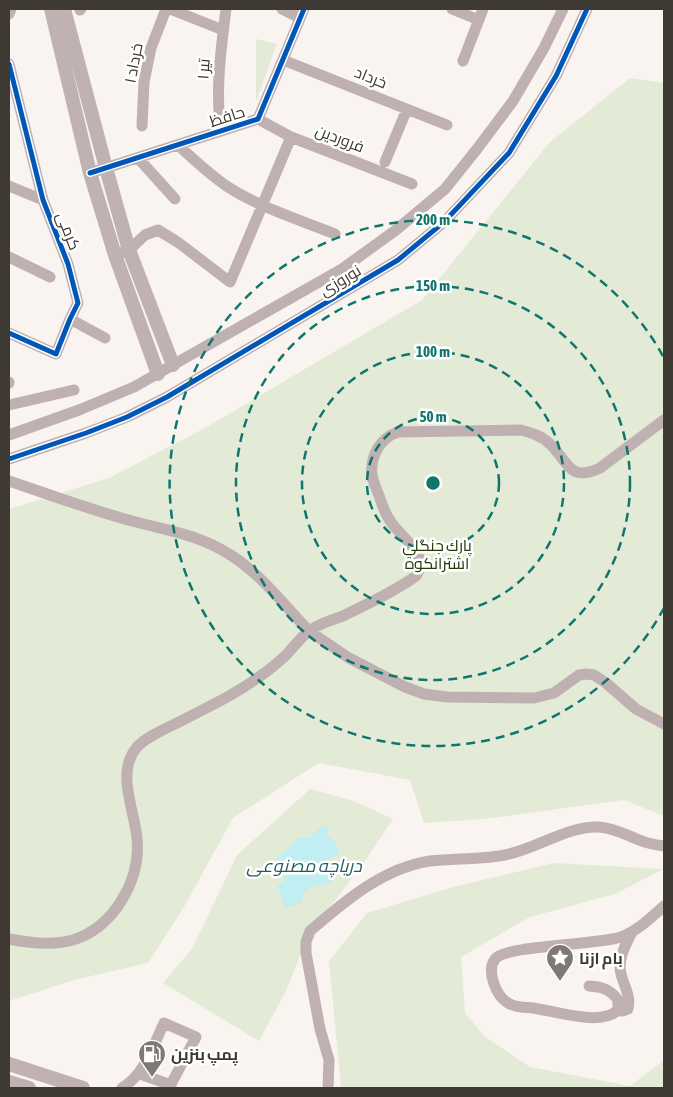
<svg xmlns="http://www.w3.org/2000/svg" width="673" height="1097" font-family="'Asap Condensed',Cairo,sans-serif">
  <rect width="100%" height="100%" fill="#f9f4f0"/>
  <path fill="#e3ebd6" d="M256,39L277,44L256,102Z
    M630,78L664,83V816L624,800L485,819L424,823L410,780L319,763L233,818L184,907L148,963L74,980L9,1001V509L109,478L205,428L422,300L550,142Z
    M310,789L354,801L393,819L365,861L308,936L286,991L259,1041L163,983L192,949L237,855Z
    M554,863L664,869L615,894L530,917L461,957L465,1013L484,1036L530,1067L630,1086L664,1060V1088H341L329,961L367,913L453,887Z"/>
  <path fill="#c1eef2" d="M330,824L326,835L335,841L339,853L327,862L334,873L330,884L317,885L305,891L300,903L285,908L277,885L286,880L274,862L280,854L290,848L298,837L310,838L317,830Z"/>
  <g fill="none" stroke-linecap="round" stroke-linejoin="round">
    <path stroke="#bfb0b1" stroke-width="11" d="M170,9L223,30
      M282,9L300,18
      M452,9L479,20
      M80,10L81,9
      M9,14L11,9
      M283,60L447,125
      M463,61L483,9
      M9,64L43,200L68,264L78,303L70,319L56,354L9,333
      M258,119L291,137L412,184
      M142,126L144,82L151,48L166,9
      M221,131C215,90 221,50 226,9
      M178,145C193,159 208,173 225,185C256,206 300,220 335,234
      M138,158L175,199
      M385,162L407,109
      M90,173L258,119L304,9
      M9,186L43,200
      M115,255L129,250L145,235L158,230L179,243L230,282L291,137
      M9,257L50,277
      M70,319L105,338
      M9,382V383
      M9,405L74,390
      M9,435L79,410L134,387L342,269L396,230L445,189L477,149L513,101L544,48L563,9
      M9,459L86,433L127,417L167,397L398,260L444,222L509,153L556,76L587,9
      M9,481C51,495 93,511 136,522C170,531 199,535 229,554C260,573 284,605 309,631L349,658L405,687L424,694L447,697L534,698L554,693L579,675L586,674L594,675L606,683L636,709L664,724
      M9,939C29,943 52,946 73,940C114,927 141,880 137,839C135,810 115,773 137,747C148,736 165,729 179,722C196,713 213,705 229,696C250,684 268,672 285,656C293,648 300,638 308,632C317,624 332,620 343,616C367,604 394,592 416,576C420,570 422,565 419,558C414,544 399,534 391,522C384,513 382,503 378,493C376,488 373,481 372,475C370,456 380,438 398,432L521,430C532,433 542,436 550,444C568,461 569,483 600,468L664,420
      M589,986C602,987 610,989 618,1000V1010C601,1027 555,1011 533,1008C525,1007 515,1008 508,1003C496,996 486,971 495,959C506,945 598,945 621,937C637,931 652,917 664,906
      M618,1010L623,1011L628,1009C631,996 624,986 621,974C617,960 626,944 632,932
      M140,1074L171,1085
      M122,1088C145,1074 153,1046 164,1023L196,1037L169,1088
      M328,1088L329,1060L320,1029L306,953V942L310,931C345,901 383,868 430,861C456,858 483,860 509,854C540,847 567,826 599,827C615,828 628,836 642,841C649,844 657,845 664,846"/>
    <path stroke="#c0b2b1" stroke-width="14" d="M51,9L90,173L115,255L158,374
      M64,9L106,168L129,250L173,365
      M9,1064L83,1088
      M9,1082L29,1088"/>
    <defs>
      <path id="cycleway" d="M9,64L43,200L68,264L78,303L70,319L56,354L9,333
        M90,173L258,119L304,9
        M9,459L86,433L127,417L167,397L398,260L444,222L509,153L556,76L587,9"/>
    </defs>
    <use href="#cycleway" stroke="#fff" stroke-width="8"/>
    <use href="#cycleway" stroke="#0057b8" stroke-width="5"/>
  </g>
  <g fill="none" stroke="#0f766e" stroke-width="2.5" stroke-dasharray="9 6">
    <circle cx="433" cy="483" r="66"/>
    <circle cx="433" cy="483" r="131"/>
    <circle cx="433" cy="483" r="197"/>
    <path d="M664 608A263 263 0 1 1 664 358"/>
  </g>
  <defs>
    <symbol id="sight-pin" viewBox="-11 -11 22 30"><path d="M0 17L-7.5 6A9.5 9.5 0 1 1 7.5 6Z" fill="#807a75" stroke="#fff"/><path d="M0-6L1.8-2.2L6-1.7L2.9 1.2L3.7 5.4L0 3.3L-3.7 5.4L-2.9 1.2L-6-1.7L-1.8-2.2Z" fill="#fff"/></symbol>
    <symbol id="fuel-pin" viewBox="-11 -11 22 30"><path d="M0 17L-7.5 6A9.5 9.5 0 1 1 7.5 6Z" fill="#807a75" stroke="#fff"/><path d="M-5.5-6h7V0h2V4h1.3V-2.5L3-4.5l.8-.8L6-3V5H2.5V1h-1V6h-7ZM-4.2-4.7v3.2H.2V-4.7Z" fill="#fff"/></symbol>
  </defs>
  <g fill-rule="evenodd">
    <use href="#sight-pin" x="544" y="942" width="32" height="43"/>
    <use href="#fuel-pin" x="136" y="1038" width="32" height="43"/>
  </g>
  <g text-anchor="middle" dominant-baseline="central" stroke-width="5" stroke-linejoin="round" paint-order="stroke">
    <g font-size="16" fill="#3f3933" stroke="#fff">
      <text transform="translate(133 63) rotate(-79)">خرداد ۱</text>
      <text transform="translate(203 69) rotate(-86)">تیر ۱</text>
      <text transform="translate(371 77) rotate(22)">خرداد</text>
      <text transform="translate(227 116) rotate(-18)">حافظ</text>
      <text transform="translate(340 138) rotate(21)">فروردین</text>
      <text transform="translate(69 231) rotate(69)">کرمی</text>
      <text transform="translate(340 280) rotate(-31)">نوروزی</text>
    </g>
    <g font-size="16" fill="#243a08" stroke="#fff">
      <text x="437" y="545">پارك جنگلي<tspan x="437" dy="18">اشترانكوه</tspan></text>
    </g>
    <g font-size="16" font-weight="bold" fill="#3f3933" stroke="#fff" text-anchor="start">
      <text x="579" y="958">بام ازنا</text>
      <text x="171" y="1054">پمپ بنزین</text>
    </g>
    <g font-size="18" font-style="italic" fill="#265d63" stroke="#fff">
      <text x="304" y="865">دریاچه مصنوعی</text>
    </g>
  </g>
  <circle cx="433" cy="483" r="8" fill="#0f766e" stroke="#fff" stroke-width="2.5"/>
  <g font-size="15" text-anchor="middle" font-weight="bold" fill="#0f766e" stroke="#fff" stroke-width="5" stroke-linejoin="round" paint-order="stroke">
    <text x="433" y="225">200 m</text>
    <text x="433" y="291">150 m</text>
    <text x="433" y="357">100 m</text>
    <text x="433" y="422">50 m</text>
  </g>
  <rect width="673" height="1097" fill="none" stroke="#3f3933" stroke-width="20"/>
</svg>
